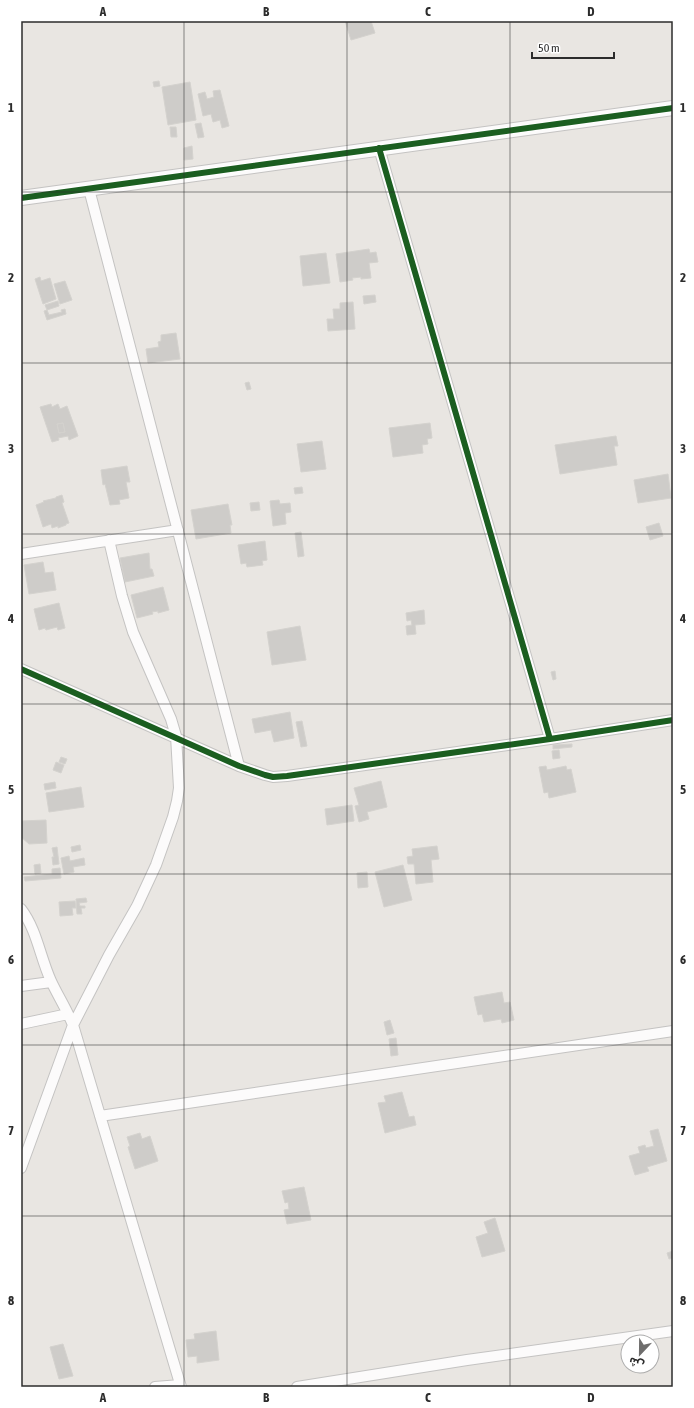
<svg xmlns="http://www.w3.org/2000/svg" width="694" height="1408" font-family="'Asap Condensed','Noto Sans Arabic',sans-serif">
  <rect width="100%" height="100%" fill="#e9e6e2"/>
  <path fill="#ceccc9" stroke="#d4d2ce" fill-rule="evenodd" d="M345,21H365V22L371,21L375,33L351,40Z
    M159,81L160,86L154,87L153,82Z
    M190,82L196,120L168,125L162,87Z
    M220,90L229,126L222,128L220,120L213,122L211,114L203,116L198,94L205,92L207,99L214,97L213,91Z
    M201,123L204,137L198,138L195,124Z
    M170,127H176L177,137H171Z
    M192,146L193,159L184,160V148Z
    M369,249L370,253L376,252L378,262L369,263L371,278L361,279V277L352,278L353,280L340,282L336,254Z
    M326,253L330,283L303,286L300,256Z
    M40,277L41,281L50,278L56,299L43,304L35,279Z
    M65,281L72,300L60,304L54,284Z
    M375,295L376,302L364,304L363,296Z
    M58,301L59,306L47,310L45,305Z
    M353,302L355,329L328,331L327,319H334L333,309H340V303Z
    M65,309L66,314L47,320L44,311L47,310L49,315L62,312L61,310Z
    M176,333L180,359L148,363L146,349L159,347L158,342L161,341V335Z
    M249,382L251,389L247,390L245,383Z
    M51,404L52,407L58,404L60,409L67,406L78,436L69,440L68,436L58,438L59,440L52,442L40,407ZM63,423L65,432L59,433L57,424Z
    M63,423L65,432L59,433L57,424Z
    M430,423L432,438L427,439L428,444L422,445L423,453L393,457L389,428Z
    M616,436L618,446H614L617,465L560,474L555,445Z
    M322,441L326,469L301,472L297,444Z
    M127,466L130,482H126L129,498L119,500L120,504L110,505L105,484L103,485L101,470Z
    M668,474L671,498L638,503L634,480Z
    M302,487L303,493L295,494L294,488Z
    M62,495L64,502L62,503L69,523L66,524V525L58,528V526L52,528L51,524L43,527L36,505L44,502L43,501L56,498V497Z
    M279,500L280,504L290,503L291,512L285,513L286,524L273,526L270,501Z
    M259,502L260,510L251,511L250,503Z
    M228,504L232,525H230L231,533L196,539L191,510Z
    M659,523L663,536L650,540L646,527Z
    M301,532L304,556L298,557L295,533Z
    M265,541L267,560L262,561L263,565L247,567L246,563L241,564L238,545Z
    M149,553L150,569H152L154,576L125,582L120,558Z
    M43,562L45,573L53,572L56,590L29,594L24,565Z
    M163,587L169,610L158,613V611L152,612L153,614L137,618L131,595Z
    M59,603L65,628L58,630L57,627L46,630L45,628L39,630L34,609Z
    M424,610L425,624L415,625L416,634L407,635L406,626L412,625L411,620L407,621L406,613Z
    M300,626L306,660L272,665L267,632Z
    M555,671L556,679L553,680L551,672Z
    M290,712L294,738L274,742L271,730L255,733L252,719Z
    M302,721L307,746L301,747L296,722Z
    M572,744V747L553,749V745Z
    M559,750L560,758L553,759L552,751Z
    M61,757L67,759L65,764L59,762Z
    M56,762L64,765L61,773L53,770Z
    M546,766L547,770L566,766L567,770L571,769L576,792L549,798L548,792L544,793L539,767Z
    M381,781L387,807L367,812L369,819L359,822L355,806L359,805L354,788Z
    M55,782L56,788L45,790L44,784Z
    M81,787L84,807L49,812L46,793Z
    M352,805L354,821L327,825L325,809Z
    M46,820L47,843L29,844L21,837V821Z
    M80,845L81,850L72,852L71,847Z
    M437,846L439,859L431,860L433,882L416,884L414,864H408L407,857L413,856L412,849Z
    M57,847L59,864L53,865L52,857H54L52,848Z
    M69,856L70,861L84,858L85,865L73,867L74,872L64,874L61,858Z
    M40,864L41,873L35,874L34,865Z
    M403,865L412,900L384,907L375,872Z
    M60,868L61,878L25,881L24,877L52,874V869Z
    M367,872L368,887L358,888L357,873Z
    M86,898L87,902L79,903L80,906H85V908H81L82,914H77L76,899Z
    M75,901L76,908H72L73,915L60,916L59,902Z
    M502,992L504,1003L510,1002L514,1020L502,1023L501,1019L484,1022L482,1014L478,1015L474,997Z
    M390,1020L394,1033L387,1035L384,1022Z
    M396,1038L398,1055L391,1056L389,1039Z
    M402,1092L409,1117L414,1116L416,1125L385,1133L378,1103L386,1102L384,1096Z
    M658,1129L667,1161L647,1167L649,1171L635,1175L629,1156L640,1153L638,1147L645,1145L646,1148L654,1146L650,1131Z
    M140,1133L142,1139L150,1136L158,1161L135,1169L128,1147L130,1146L127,1137Z
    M304,1187L311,1220L287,1224L284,1210L289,1209L288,1202L285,1203L282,1191Z
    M495,1218L505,1251L482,1257L476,1237L488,1233L484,1222Z
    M673,1251V1258L669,1259L667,1253Z
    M216,1331L219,1360L197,1363V1356L188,1357L186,1340L195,1339L194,1334Z
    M63,1344L73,1376L59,1379L50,1347Z"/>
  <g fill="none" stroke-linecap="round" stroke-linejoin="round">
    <defs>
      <path id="street" d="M379,148L550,739
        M89,189L239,766
        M21,554L178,530
        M21,669L239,766L265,775L273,777L287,776L550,739L673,720
        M21,909C37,930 40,957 51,981C58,996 67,1010 73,1025
        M21,986L51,982
        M21,1024L68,1014
        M73,1025L109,955L137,906L156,865L173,817L177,801L179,788L176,736L171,719L133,632L122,596L109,540
        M100,1116L673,1031
        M21,1168L73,1025L181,1387
        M155,1387L180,1385
        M297,1387L467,1360L673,1331"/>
      <path id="secondary" d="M21,198L673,108"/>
    </defs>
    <use href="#street" stroke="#c4c3c2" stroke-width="12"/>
    <use href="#secondary" stroke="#c4c3c2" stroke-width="16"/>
    <use href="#street" stroke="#fcfbfb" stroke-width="10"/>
    <use href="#secondary" stroke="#fcfbfb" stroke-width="14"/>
    <defs>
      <path id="cycleway" d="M379,148L550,739
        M21,198L673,108
        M21,669L239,766L265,775L273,777L287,776L550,739L673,720"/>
    </defs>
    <use href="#cycleway" stroke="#fff" stroke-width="8"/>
    <use href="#cycleway" stroke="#1b5e20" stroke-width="6"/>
  </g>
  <path fill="none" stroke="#2c2c2c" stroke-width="1" stroke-opacity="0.55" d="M184,21V1387M347,21V1387M510,21V1387M21,192H673M21,363H673M21,534H673M21,704H673M21,874H673M21,1045H673M21,1216H673"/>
  <rect width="694" height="1408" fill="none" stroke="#ffffff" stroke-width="44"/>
  <g transform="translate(640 1354) rotate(202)"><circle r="19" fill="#ffffff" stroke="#ababab"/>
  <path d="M0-3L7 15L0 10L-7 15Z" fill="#6e6d6c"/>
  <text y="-6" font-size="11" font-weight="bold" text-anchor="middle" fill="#2c2c2c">ش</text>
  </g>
  <path d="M532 52v6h82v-6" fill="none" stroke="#2c2c2c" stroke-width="2"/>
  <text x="538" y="52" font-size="12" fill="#2c2c2c" stroke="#ffffff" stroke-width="3" paint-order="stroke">50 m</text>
  <rect x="22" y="22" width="650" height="1364" fill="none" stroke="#2c2c2c" stroke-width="1.5"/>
  <g font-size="13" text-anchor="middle" font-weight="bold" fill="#2c2c2c">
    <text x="103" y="16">A</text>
    <text x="266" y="16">B</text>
    <text x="428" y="16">C</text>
    <text x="591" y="16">D</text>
    <text x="11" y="112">1</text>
    <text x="683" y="112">1</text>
    <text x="11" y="282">2</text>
    <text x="683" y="282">2</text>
    <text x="11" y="453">3</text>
    <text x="683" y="453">3</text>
    <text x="11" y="623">4</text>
    <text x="683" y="623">4</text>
    <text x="11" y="794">5</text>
    <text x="683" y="794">5</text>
    <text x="11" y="964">6</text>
    <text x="683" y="964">6</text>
    <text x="11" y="1135">7</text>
    <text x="683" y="1135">7</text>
    <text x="11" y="1305">8</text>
    <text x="683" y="1305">8</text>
    <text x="103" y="1402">A</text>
    <text x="266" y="1402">B</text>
    <text x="428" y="1402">C</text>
    <text x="591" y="1402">D</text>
  </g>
</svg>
